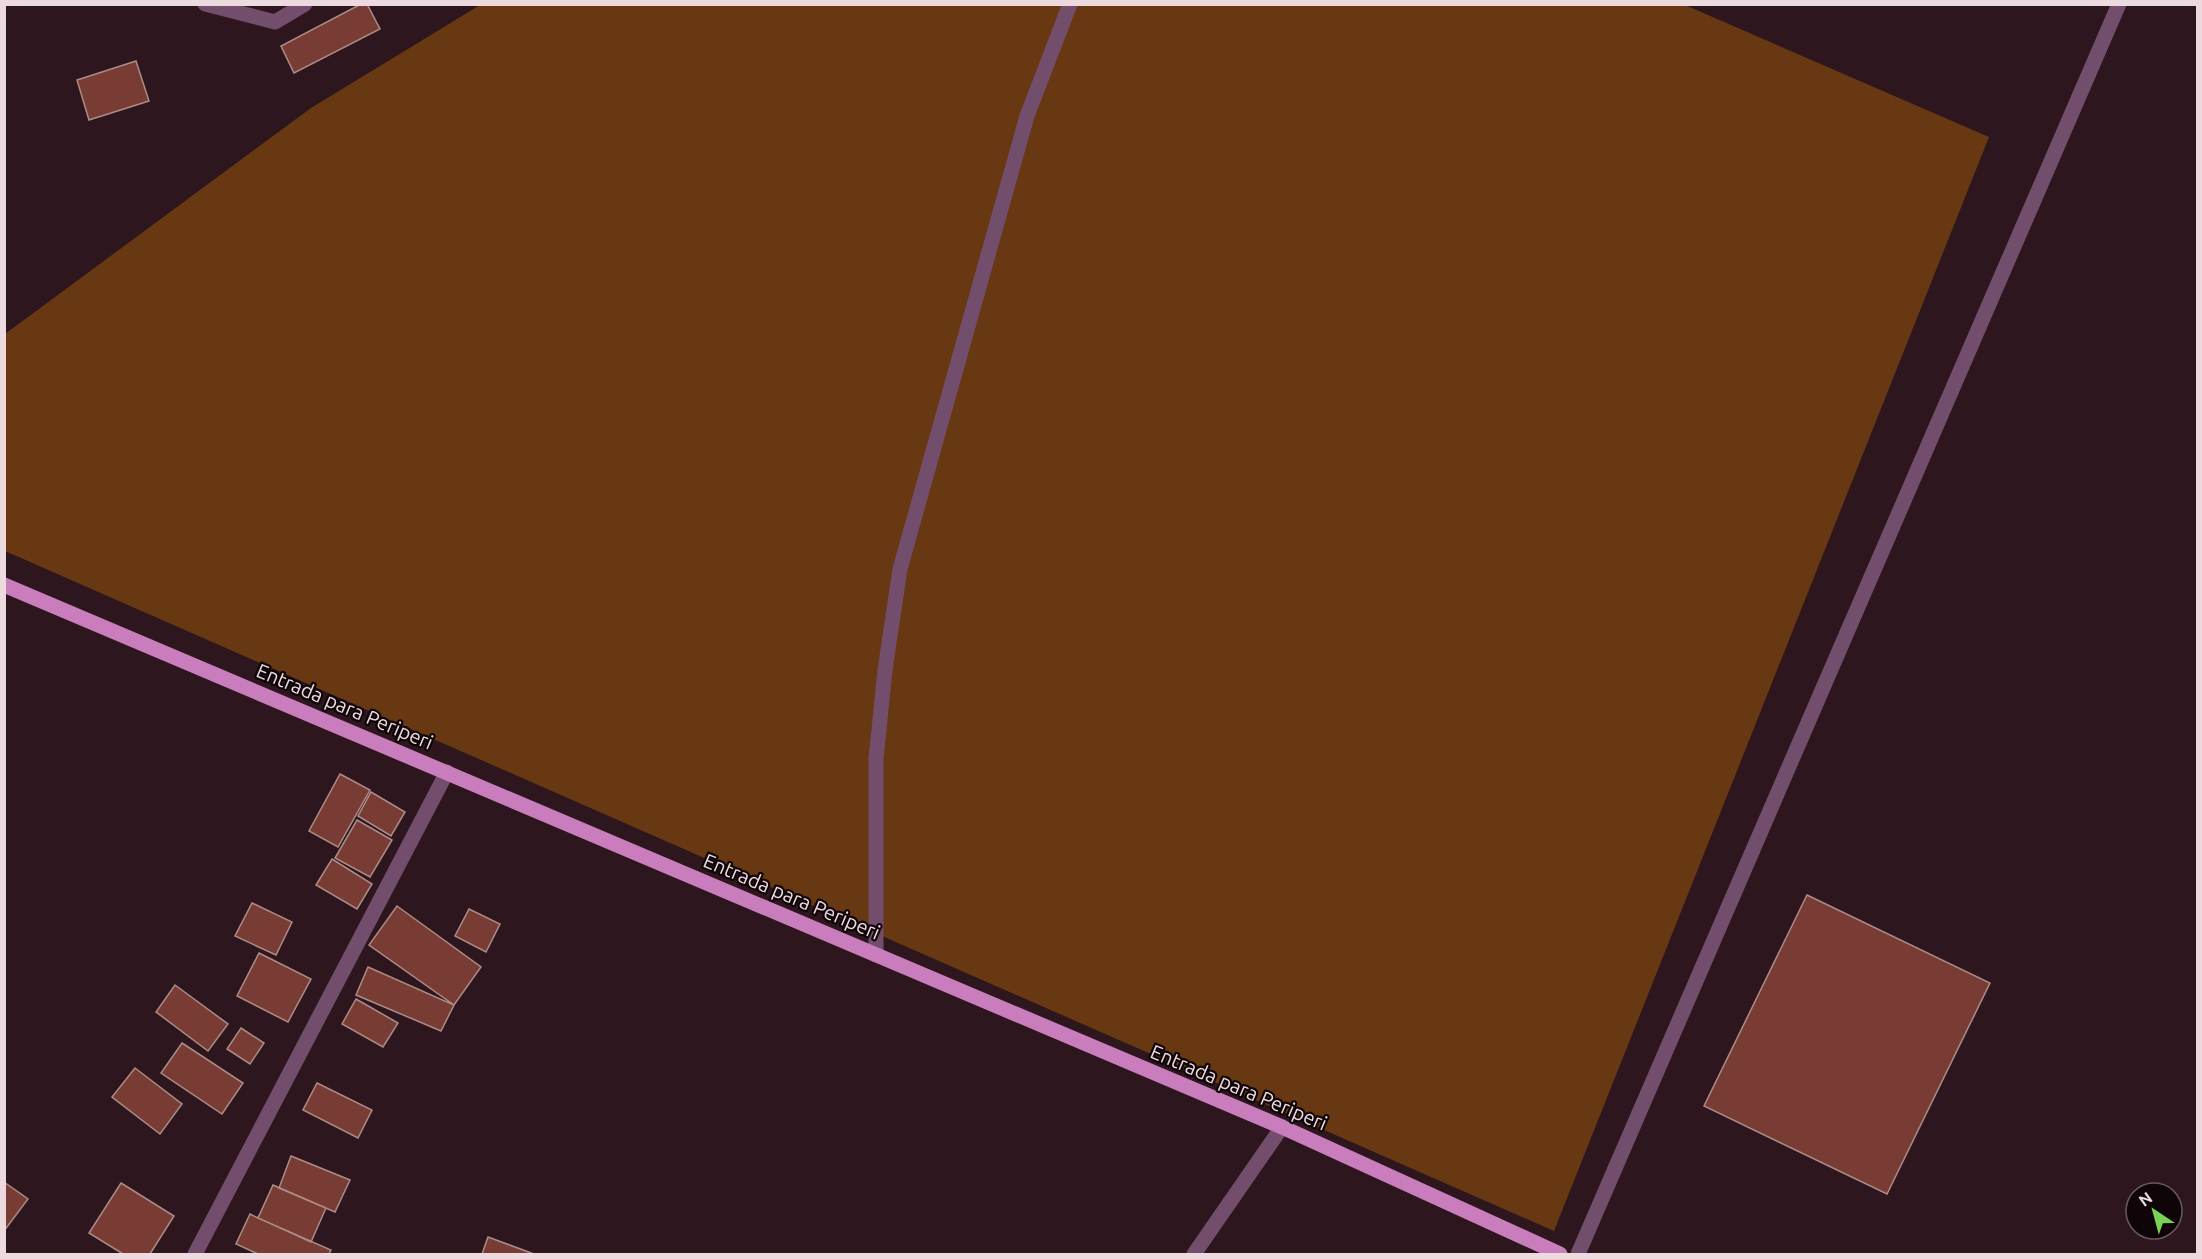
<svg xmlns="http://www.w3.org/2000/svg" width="2202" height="1259" font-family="Ubuntu,sans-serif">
  <rect width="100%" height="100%" fill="#2d161d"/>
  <path fill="#673812" d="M480,5H1685L1989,137L1554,1231L5,551V334L311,108Z"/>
  <path fill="#793c35" stroke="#ac8c87" stroke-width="1.5" d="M361,4H367L380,29L294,73L281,46Z
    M136,61L149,101L89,120L77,80Z
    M340,774L370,790L338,847L309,831Z
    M371,792L405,812L391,836L358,816Z
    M357,820L392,840L370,877L335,858Z
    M332,859L372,884L357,909L316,885Z
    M1807,895L1990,983L1887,1194L1704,1106Z
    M252,903L292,922L276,955L235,936Z
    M397,906L481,967L454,1005L369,945Z
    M469,909L500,924L486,952L455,936Z
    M259,953L311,979L288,1022L237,996Z
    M368,967L454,1005L441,1031L356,995Z
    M175,985L228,1024L208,1051L156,1012Z
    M356,999L398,1023L383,1047L342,1024Z
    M241,1028L264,1043L250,1064L227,1049Z
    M182,1043L243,1083L222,1114L161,1073Z
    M135,1068L182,1104L160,1134L112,1097Z
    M317,1083L372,1110L358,1138L303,1110Z
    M291,1156L350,1180L335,1212L279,1188Z
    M4,1182L28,1199L4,1231Z
    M121,1183L174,1216L150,1254H123L89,1233Z
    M273,1185L326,1208L311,1242L258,1218Z
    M250,1214L258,1218L331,1250L329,1254H258L236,1244Z
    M488,1237L534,1254H482Z"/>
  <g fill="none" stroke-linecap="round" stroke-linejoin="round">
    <path stroke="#734e6c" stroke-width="15" d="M205,4L275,22L305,4
      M876,955V759L885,670L900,569L1027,116L1070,4
      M195,1254L447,772
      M1194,1254L1282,1127
      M1578,1254L2119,4"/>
    <path stroke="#c97dbc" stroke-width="15" d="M4,585L1282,1127L1560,1254"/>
  </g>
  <g text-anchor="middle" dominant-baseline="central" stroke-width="4.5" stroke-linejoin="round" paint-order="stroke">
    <g font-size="20" fill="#ecdadf" stroke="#0f0508">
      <text transform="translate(345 706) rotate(23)">Entrada para Periperi</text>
      <text transform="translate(792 896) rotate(23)">Entrada para Periperi</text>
      <text transform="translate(1239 1087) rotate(23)">Entrada para Periperi</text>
    </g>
  </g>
  <rect width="2202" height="1259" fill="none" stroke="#ecdadf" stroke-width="12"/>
  <g transform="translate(2154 1211) rotate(324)"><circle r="28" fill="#0f0508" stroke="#675a5e" stroke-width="1.5"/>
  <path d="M0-4.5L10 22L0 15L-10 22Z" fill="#7ad157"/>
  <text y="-9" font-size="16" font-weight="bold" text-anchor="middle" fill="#ecdadf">N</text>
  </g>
</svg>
